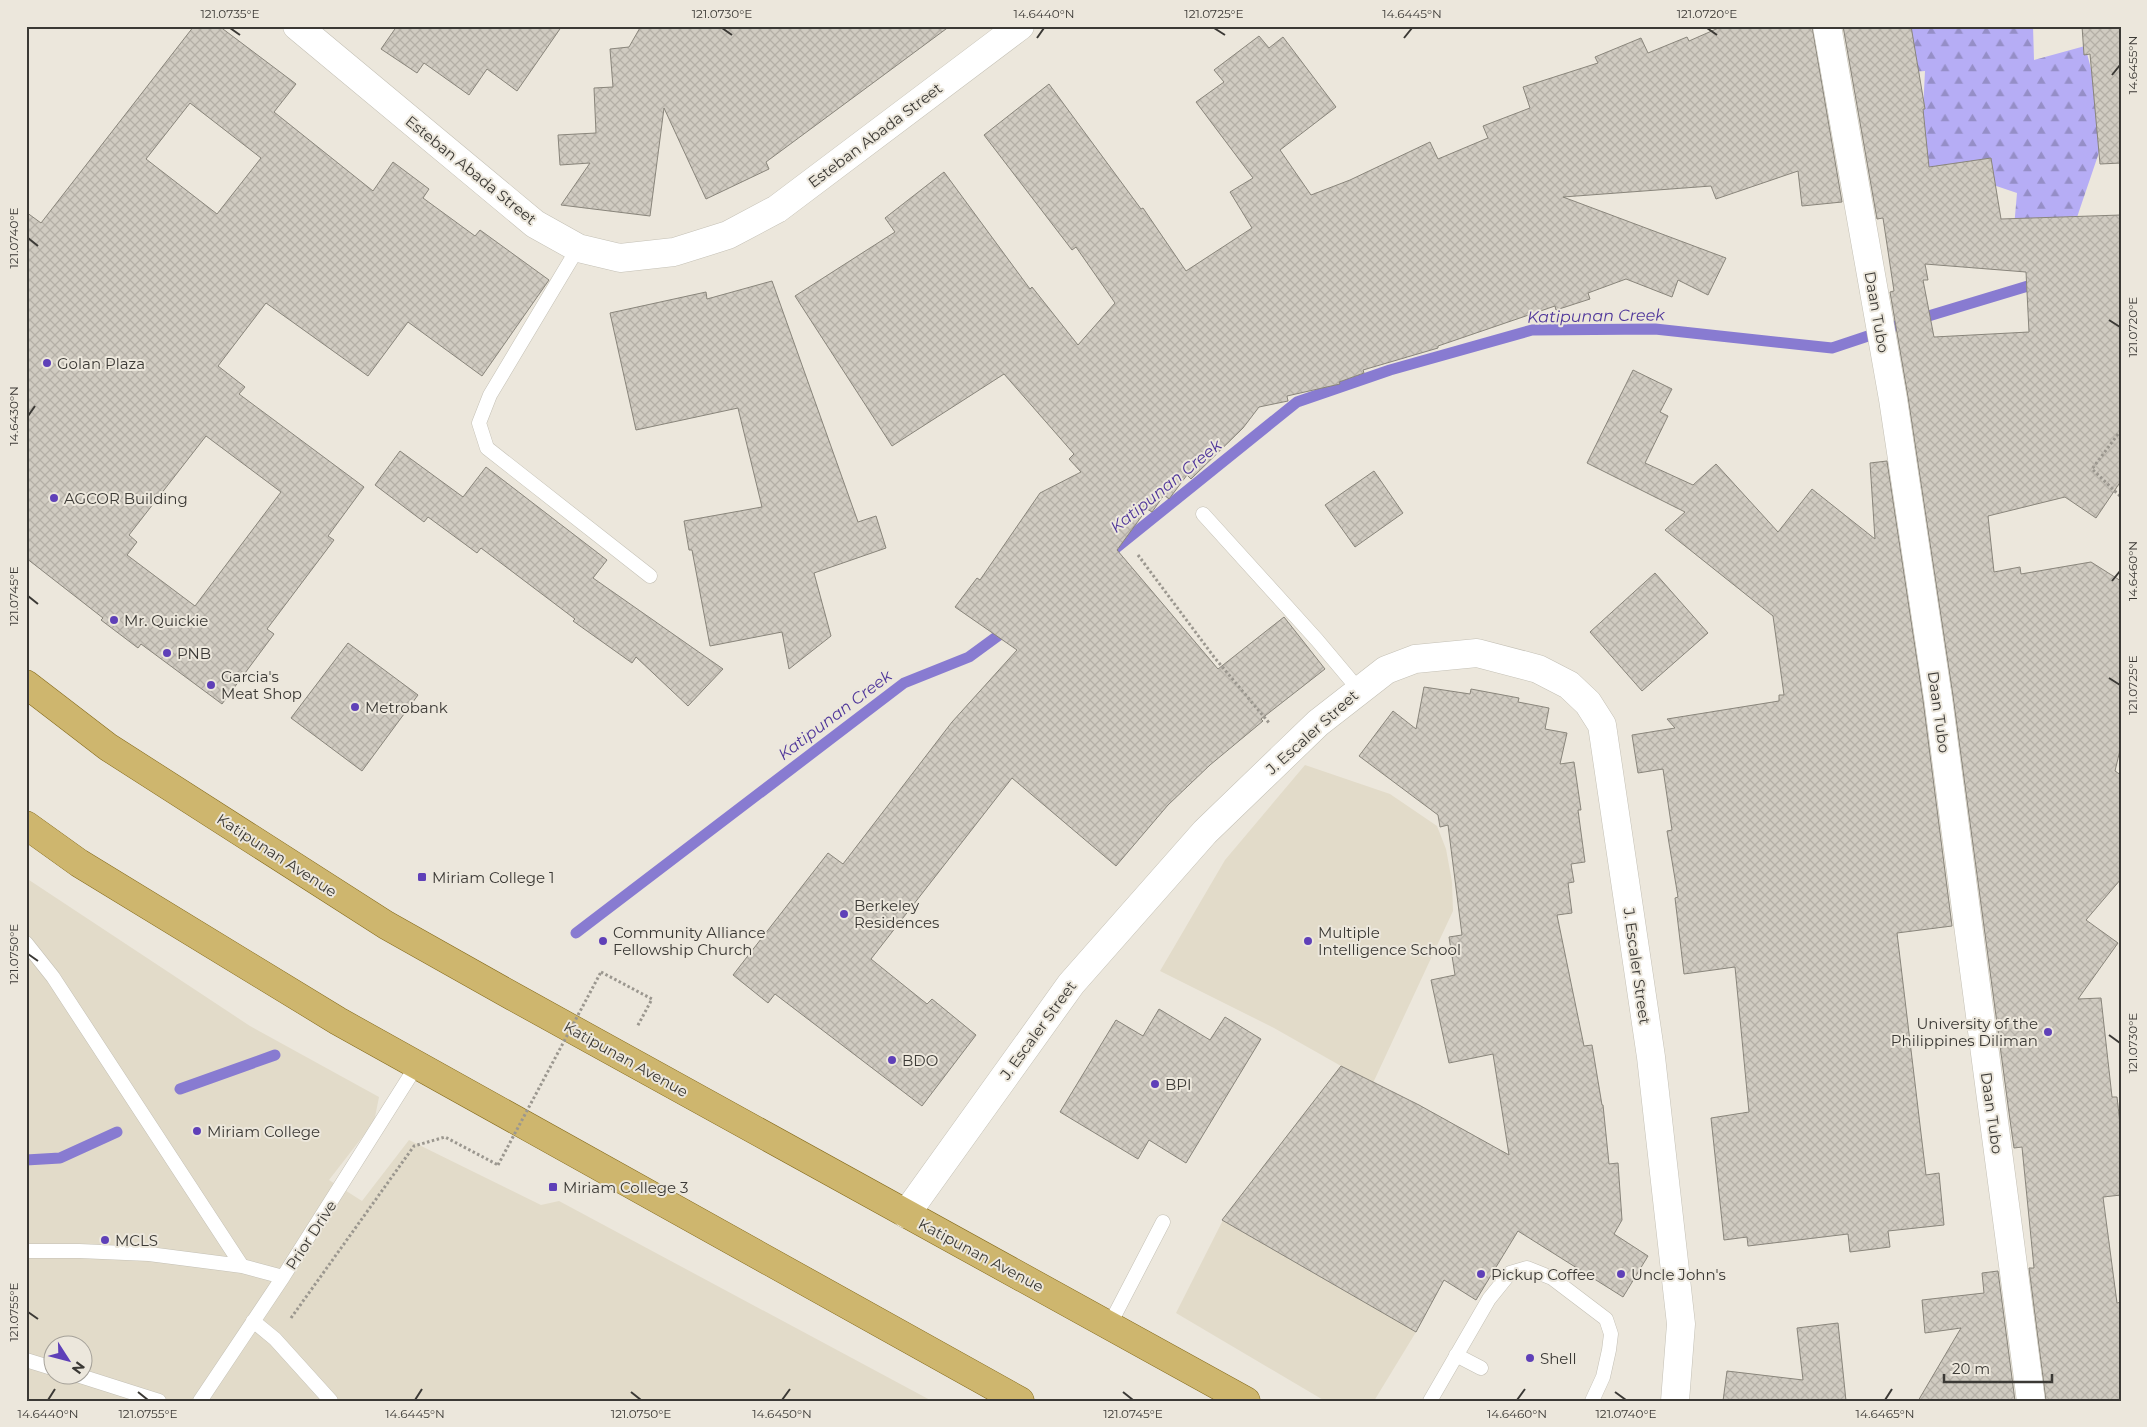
<svg xmlns="http://www.w3.org/2000/svg" width="2147" height="1427" font-family="Montserrat,sans-serif">
  <defs>
    <pattern id="forest-firs" width="22" height="20" patternUnits="userSpaceOnUse" patternTransform="scale(1.25)"><rect width="22" height="20" fill="#b6adf5"/><path d="M5 1l3.5 6h-7zM16 11l3.5 6h-7z" fill="#958ec7"/></pattern>
    <pattern id="building-cross-hatch" width="8" height="8" patternUnits="userSpaceOnUse" patternTransform="scale(1.25)"><rect width="8" height="8" fill="#d0cbc1"/><path d="M0 0l8 8M0 8l8-8" fill="none" stroke="#b4afa6"/></pattern>
  </defs>
  <rect width="100%" height="100%" fill="#ece7dc"/>
  <path fill="#e2dbc9" fill-rule="evenodd" d="M1305,765L1390,794L1437,826L1446,849L1452,882L1453,911L1373,1083L1419,1105L1511,1156L1416,1332L1374,1401H1325L1176,1313L1223,1220L1341,1066L1274,1028L1160,971L1225,860Z
    M26,878L250,1026L379,1097L374,1122L329,1180L362,1201L409,1140L541,1205L559,1201L932,1401H26ZM52,1344H82V1374H52Z"/>
  <path fill="url(#forest-firs)" d="M1923,26H2033L2034,60L2085,46L2107,129L2073,229L2013,239L2017,193L1946,169L1899,239L1923,111L1925,71L1888,74L1891,32Z"/>
  <g fill="none" stroke-linecap="round" stroke-linejoin="round">
    <path stroke="#887bd1" stroke-width="11" d="M1892,327L2028,286L2040,284
      M1111,552L1297,402L1390,370L1532,330L1655,329L1832,348L1871,335
      M576,933L904,683L969,657L1010,627
      M180,1089L275,1055
      M26,1160L60,1158L117,1132"/>
  </g>
  <path fill="url(#building-cross-hatch)" stroke="#89857b" fill-rule="evenodd" d="M194,26H219L296,84L274,112L373,191L393,162L429,189L423,198L475,236L480,230L549,280L482,376L408,322L368,376L266,303L218,366L245,387L239,394L364,487L328,536L334,540L267,629L274,634L222,704L141,644L138,648L101,620L103,618L26,558V212L41,223ZM190,103L261,158L217,214L146,159ZM206,436L281,492L195,606L127,555L137,542L129,535Z
    M397,26H562L517,91L487,69L469,95L424,63L417,73L381,49Z
    M641,26H950L766,162L769,169L706,199L664,108L650,216L561,205L590,163L560,165L558,135L596,133L594,88L613,87L610,49L629,47Z
    M1723,26H1812L1842,202L1802,206L1798,171L1716,199L1711,186L1563,197L1726,258L1708,295L1678,280L1672,297L1626,279L1588,293L1590,299L1556,310L1555,306L1438,346V348L1363,370L1364,373L1339,382L1340,384L1287,396L1288,401L1259,407L1243,428L1191,479L1187,475L1169,499L1164,495L1152,512L1147,509L1117,550L1218,669L1284,617L1325,669L1261,719L1263,721L1210,765L1168,805L1116,866L1012,778L871,959L927,1004L932,999L976,1035L922,1106L775,994L768,1003L733,975L828,853L843,864L952,722L1017,650L955,607L977,578L980,580L1040,493L1081,472L1069,459L1074,454L1004,374L892,446L795,296L895,232L885,218L944,172L1030,289L1032,287L1078,345L1115,303L1076,247L1072,250L984,135L1049,84L1141,209L1143,208L1186,271L1252,228L1230,192L1253,178L1196,102L1224,82L1214,70L1259,36L1269,48L1283,37L1336,107L1280,150L1311,195L1350,180L1430,142L1438,159L1488,138L1483,126L1530,108L1523,87L1598,63L1595,57L1641,38L1648,53L1687,37L1689,41Z
    M1843,26H1911L1925,109H1923L1929,167L1991,158L2001,219L2121,215V481L2096,518L2065,497L1988,516L1994,572L2020,567L2021,574L2091,562L2121,581V746L2115,771L2121,775V879L2086,920L2118,943L2078,999L2101,998L2112,1097H2117L2121,1132V1195L2103,1197L2117,1303L2121,1302V1401H2046L2029,1268H2034L2022,1147L2014,1148L2010,1120L1953,696L1908,397L1890,292L1894,291L1883,218L1877,219ZM1925,264L2026,272L2029,332L1934,337L1923,280H1928Z
    M2082,26H2121V163L2100,164L2090,54L2084,55Z
    M772,281L858,522L876,516L886,548L814,573L831,636L789,669L782,632L710,646L692,550H689L684,521L762,507L738,408L636,430L610,313L706,292L707,299Z
    M1633,370L1672,389L1660,412L1668,416L1645,463L1693,485L1716,464L1778,532L1812,489L1875,539L1870,463L1887,461L1923,700L1952,926L1897,933L1926,1175L1939,1173L1944,1225L1888,1231L1890,1247L1850,1252L1848,1234L1748,1246L1747,1237L1724,1240L1711,1118L1749,1112L1735,967L1684,974L1675,898L1678,897L1667,831L1672,830L1663,769L1638,773L1632,735L1675,728L1667,719L1779,701V695H1784L1773,616L1665,530L1685,512L1587,463Z
    M400,451L463,497L486,467L607,560L593,578L723,669L688,706L636,657L632,663L573,621L575,619L481,548L477,553L428,517L424,522L375,485Z
    M1374,471L1403,513L1355,547L1325,505Z
    M1655,573L1708,633L1642,691L1590,632Z
    M348,643L418,695L362,771L291,718Z
    M1424,687L1470,694L1471,689L1519,698L1518,702L1549,708L1545,729L1567,733L1560,764L1574,762L1581,810H1578L1585,862L1571,864L1574,882L1568,883L1572,913L1557,915L1584,1046L1592,1045L1602,1105H1603L1609,1164L1618,1163L1622,1220L1614,1234L1648,1256L1623,1297L1518,1231L1476,1300L1444,1280L1416,1332L1222,1220L1341,1066L1419,1105L1509,1155L1493,1054L1449,1063L1431,980L1455,975L1449,937L1462,935L1448,825L1440,827L1438,815L1359,756L1393,711L1416,729Z
    M1159,1009L1210,1040L1225,1017L1261,1039L1186,1163L1149,1140L1138,1159L1060,1112L1116,1020L1143,1036Z
    M1998,1271L2015,1401H1918L1961,1328L1925,1333L1922,1300L1984,1293L1982,1273Z
    M1838,1323L1846,1401H1723L1727,1371L1803,1380L1797,1328Z"/>
  <g fill="none" stroke-linecap="round" stroke-linejoin="round">
    <defs>
      <path id="service" d="M578,248L490,395L479,423L487,448L650,576
        M1203,514L1317,640L1359,690
        M26,943L53,977L242,1266L283,1277
        M26,1251H79L149,1254L242,1266
        M253,1321L275,1339L331,1401
        M1110,1324L1163,1222
        M1456,1355L1481,1368
        M26,1360L52,1368
        M74,1374L159,1401
        M200,1401L283,1277L417,1065
        M1430,1401L1489,1299L1510,1273L1527,1268L1552,1278L1606,1319L1611,1334L1609,1350L1603,1377L1592,1401"/>
      <path id="minor" d="M297,26L535,224L578,248L620,258L674,252L728,235L777,209L1020,26
        M1827,26L1893,399L1938,698L2031,1401
        M906,1214L1071,984L1205,832L1318,723L1386,670L1415,659L1477,653L1538,669L1569,685L1588,703L1602,725L1651,1057L1681,1324L1675,1401"/>
      <path id="primary" d="M26,684L108,747L386,925L514,997L1246,1401
        M26,825L79,863L338,1021L1020,1401"/>
    </defs>
    <use href="#service" stroke="#c4c0b5" stroke-width="15"/>
    <use href="#minor" stroke="#c4c0b5" stroke-width="29"/>
    <use href="#primary" stroke="#856b1c" stroke-width="29"/>
    <path stroke="#9b978f" stroke-width="3" stroke-dasharray="2.5 2.5" stroke-linecap="butt" d="M2121,430L2092,469L2121,497
      M1138,555L1214,657L1270,724
      M601,972L652,999L637,1027
      M291,1318L414,1146L445,1137L498,1165"/>
    <use href="#service" stroke="#fff" stroke-width="14"/>
    <use href="#minor" stroke="#fff" stroke-width="28"/>
    <use href="#primary" stroke="#ceb66e" stroke-width="28"/>
    <path stroke="#9b978f" stroke-width="3" stroke-dasharray="2.5 2.5" stroke-linecap="butt" d="M498,1165L601,972"/>
  </g>
  <path fill="none" stroke="#3b3935" stroke-width="2" d="M230,28L240,35M722,28L732,35M1214,28L1225,35M1707,28L1717,35M1037,38L1044,28M1404,38L1412,28M2112,75L2120,65M28,238L38,246M2109,320L2120,327M28,416L35,406M2112,581L2120,571M28,596L38,604M2109,678L2120,685M28,954L38,961M2109,1035L2120,1043M28,1312L38,1319M138,1392L148,1400M631,1392L641,1400M1123,1392L1133,1400M1615,1392L1626,1400M48,1400L55,1389M415,1400L422,1389M782,1400L790,1389M1517,1400L1525,1389M1885,1400L1892,1389"/>
  <g fill="#5f40b8" stroke="#ece7dc" stroke-width="2">
    <circle cx="47" cy="363" r="5"/>
    <circle cx="54" cy="498" r="5"/>
    <circle cx="114" cy="620" r="5"/>
    <circle cx="167" cy="653" r="5"/>
    <circle cx="211" cy="685" r="5"/>
    <circle cx="355" cy="707" r="5"/>
    <rect x="417" y="872" width="10" height="10" rx="2.5"/>
    <circle cx="844" cy="914" r="5"/>
    <circle cx="603" cy="941" r="5"/>
    <circle cx="1308" cy="941" r="5"/>
    <circle cx="2048" cy="1032" r="5"/>
    <circle cx="892" cy="1060" r="5"/>
    <circle cx="1155" cy="1084" r="5"/>
    <circle cx="197" cy="1131" r="5"/>
    <rect x="548" y="1182" width="10" height="10" rx="2.5"/>
    <circle cx="105" cy="1240" r="5"/>
    <circle cx="1481" cy="1274" r="5"/>
    <circle cx="1621" cy="1274" r="5"/>
    <circle cx="1530" cy="1358" r="5"/>
  </g>
  <g text-anchor="middle" dominant-baseline="central" stroke-width="4" stroke-linejoin="round" paint-order="stroke">
    <g font-size="15" fill="#3b3935" stroke="#ece7dc">
      <text transform="translate(875 135) rotate(-37)">Esteban Abada Street</text>
      <text transform="translate(471 170) rotate(39)">Esteban Abada Street</text>
      <text transform="translate(1877 312) rotate(80)">Daan Tubo</text>
      <text transform="translate(1939 712) rotate(82)">Daan Tubo</text>
      <text transform="translate(1312 732) rotate(-42)">J. Escaler Street</text>
      <text transform="translate(277 855) rotate(33)">Katipunan Avenue</text>
      <text transform="translate(1637 966) rotate(82)">J. Escaler Street</text>
      <text transform="translate(1038 1030) rotate(-54)">J. Escaler Street</text>
      <text transform="translate(626 1059) rotate(29)">Katipunan Avenue</text>
      <text transform="translate(1992 1113) rotate(82)">Daan Tubo</text>
      <text transform="translate(311 1235) rotate(-57)">Prior Drive</text>
      <text transform="translate(981 1255) rotate(28)">Katipunan Avenue</text>
    </g>
    <g font-size="15" fill="#3b3935" stroke="#ece7dc" text-anchor="start">
      <text x="57" y="363">Golan Plaza</text>
      <text x="64" y="498">AGCOR Building</text>
      <text x="124" y="620">Mr. Quickie</text>
      <text x="177" y="653">PNB</text>
      <text x="221" y="676">Garcia's<tspan x="221" dy="17">Meat Shop</tspan></text>
      <text x="365" y="707">Metrobank</text>
      <text x="432" y="877">Miriam College 1</text>
      <text x="854" y="905">Berkeley<tspan x="854" dy="17">Residences</tspan></text>
      <text x="613" y="932">Community Alliance<tspan x="613" dy="17">Fellowship Church</tspan></text>
      <text x="1318" y="932">Multiple<tspan x="1318" dy="17">Intelligence School</tspan></text>
      <text x="2038" y="1023" text-anchor="end">University of the<tspan x="2038" dy="17">Philippines Diliman</tspan></text>
      <text x="902" y="1060">BDO</text>
      <text x="1165" y="1084">BPI</text>
      <text x="207" y="1131">Miriam College</text>
      <text x="563" y="1187">Miriam College 3</text>
      <text x="115" y="1240">MCLS</text>
      <text x="1491" y="1274">Pickup Coffee</text>
      <text x="1631" y="1274">Uncle John's</text>
      <text x="1540" y="1358">Shell</text>
    </g>
    <g font-size="16" font-style="italic" fill="#4e359a" stroke="#ece7dc">
      <text transform="translate(1596 316) rotate(-1)">Katipunan Creek</text>
      <text transform="translate(1166 486) rotate(-39)">Katipunan Creek</text>
      <text transform="translate(835 715) rotate(-37)">Katipunan Creek</text>
    </g>
  </g>
  <rect width="2147" height="1427" fill="none" stroke="#ece7dc" stroke-width="55"/>
  <g transform="translate(68 1360) rotate(126)"><circle r="24" fill="#ece7dc" stroke="#a5a199"/>
  <path d="M0-4L9 19L0 12L-9 19Z" fill="#5f40b8"/>
  <text y="-8" font-size="14" font-weight="bold" text-anchor="middle" fill="#3b3935">N</text>
  </g>
  <path d="M1944 1374v8h108v-8" fill="none" stroke="#3b3935" stroke-width="2.5"/>
  <text x="1952" y="1374" font-size="15" fill="#3b3935" stroke="#ece7dc" stroke-width="4" paint-order="stroke">20 m</text>
  <rect x="28" y="28" width="2092" height="1372" fill="none" stroke="#3b3935" stroke-width="2"/>
  <g font-size="12" text-anchor="middle" fill="#3b3935">
    <text x="230" y="18">121.0735°E</text>
    <text x="722" y="18">121.0730°E</text>
    <text x="1044" y="18">14.6440°N</text>
    <text x="1214" y="18">121.0725°E</text>
    <text x="1412" y="18">14.6445°N</text>
    <text x="1707" y="18">121.0720°E</text>
    <text transform="translate(2133 65) rotate(-90)" y="4">14.6455°N</text>
    <text transform="translate(14 238) rotate(-90)" y="4">121.0740°E</text>
    <text transform="translate(2133 327) rotate(-90)" y="4">121.0720°E</text>
    <text transform="translate(14 416) rotate(-90)" y="4">14.6430°N</text>
    <text transform="translate(2133 571) rotate(-90)" y="4">14.6460°N</text>
    <text transform="translate(14 596) rotate(-90)" y="4">121.0745°E</text>
    <text transform="translate(2133 685) rotate(-90)" y="4">121.0725°E</text>
    <text transform="translate(14 954) rotate(-90)" y="4">121.0750°E</text>
    <text transform="translate(2133 1043) rotate(-90)" y="4">121.0730°E</text>
    <text transform="translate(14 1312) rotate(-90)" y="4">121.0755°E</text>
    <text x="48" y="1418">14.6440°N</text>
    <text x="148" y="1418">121.0755°E</text>
    <text x="415" y="1418">14.6445°N</text>
    <text x="641" y="1418">121.0750°E</text>
    <text x="782" y="1418">14.6450°N</text>
    <text x="1133" y="1418">121.0745°E</text>
    <text x="1517" y="1418">14.6460°N</text>
    <text x="1626" y="1418">121.0740°E</text>
    <text x="1885" y="1418">14.6465°N</text>
  </g>
</svg>
